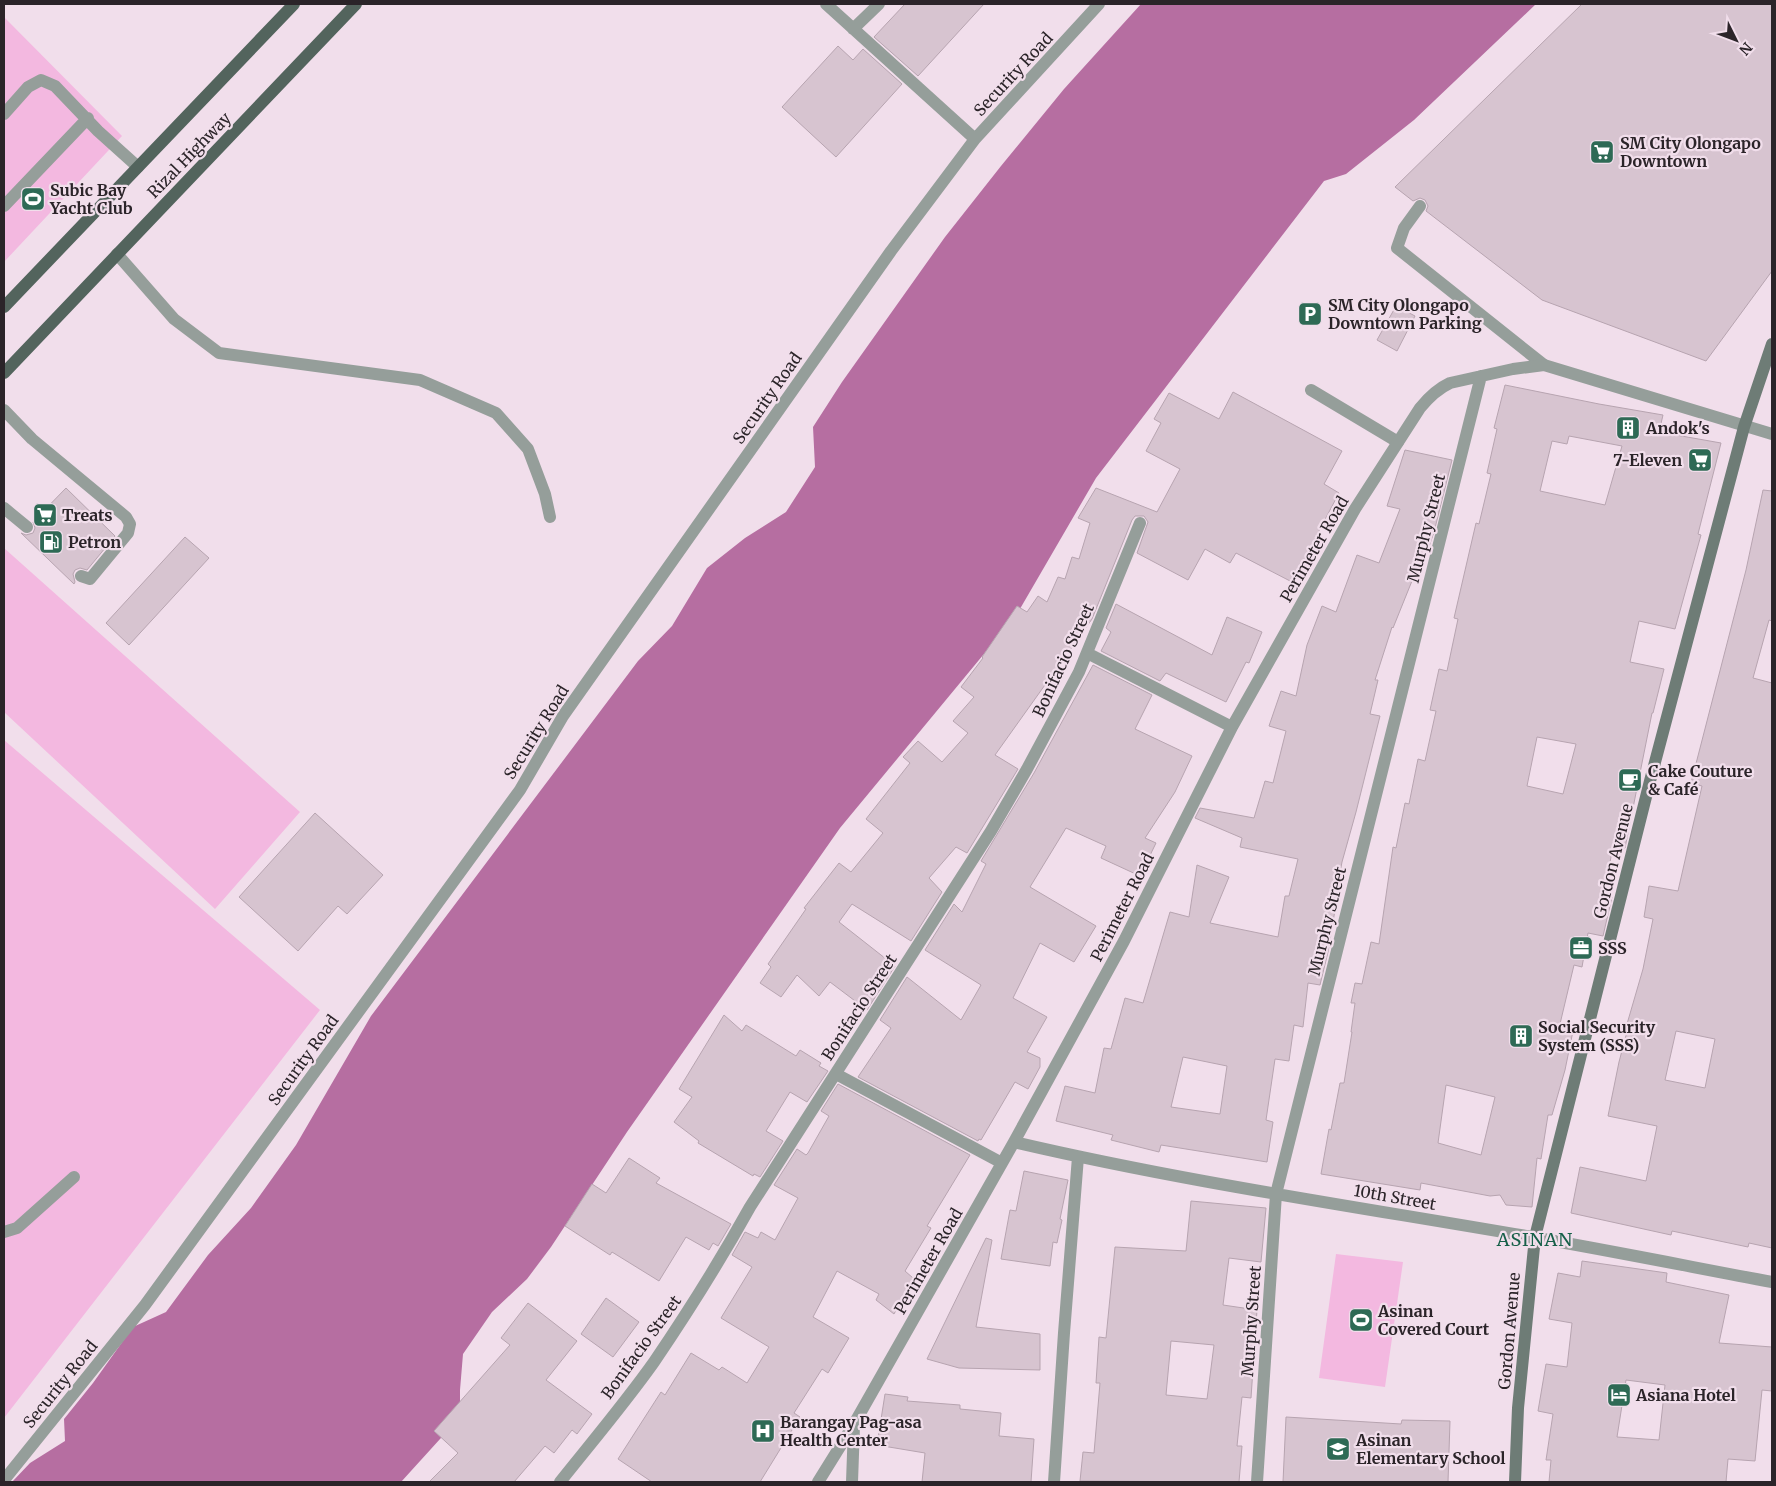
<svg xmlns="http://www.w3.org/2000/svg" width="1776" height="1486" font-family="Merriweather,serif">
  <rect width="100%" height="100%" fill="#f1deeb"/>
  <path fill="#f3b8e0" d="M4,17L122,136L4,262Z
    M4,548L300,812L215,909L4,712Z
    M4,740L320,1010L4,1418Z
    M1336,1254L1403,1262L1385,1387L1319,1378Z"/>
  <path fill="#b66ea1" d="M1141,4H1536L1414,120L1346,174L1324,181L1096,478L1017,614L840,828L627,1132L551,1247L527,1279L492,1312L463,1354L460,1390V1417L401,1482H12L30,1463L65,1441L64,1419L93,1383L133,1327L166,1312L208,1255L251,1208L296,1145L371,1016L638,661L672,626L707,568L745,538L786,512L815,467L813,427L842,382L945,237L1001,166L1064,89Z"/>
  <path fill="#d7c4d0" stroke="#b7a4b0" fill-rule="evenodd" d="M905,4H984L918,76L874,37Z
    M1582,4H1772V271L1706,361L1542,300L1426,211L1428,206L1425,200L1420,198L1413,201L1395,187Z
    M838,46L853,60L863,49L902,84L836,157L782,107Z
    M1396,306L1415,316L1397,351L1377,340Z
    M1505,385L1599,404L1663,415L1659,432L1721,443L1698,534L1701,535L1675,629L1639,621L1630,662L1664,669L1653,713H1652L1625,848L1613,846L1604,895L1612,897L1603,936L1588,933L1582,967L1574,965L1560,1024L1574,1026L1565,1070L1552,1115H1548L1541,1159L1537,1158L1532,1207L1506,1205L1500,1195L1490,1196L1421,1183L1420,1190L1321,1174L1329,1129L1331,1130L1340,1083H1344L1352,1032H1351L1355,1003H1351L1355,983L1362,984L1371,942L1379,944L1393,847L1396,848L1405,803L1409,804L1418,759L1425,761L1436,711L1430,710L1439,669L1447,671L1458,619L1454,618L1476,523L1479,524L1491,474L1487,473L1497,429L1494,428ZM1569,436L1622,446L1605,505L1540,491L1552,441L1567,444ZM1537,737L1576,744L1563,794L1527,786ZM1446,1085L1495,1097L1481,1155L1438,1143Z
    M1233,392L1342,451L1324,484L1339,493L1292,582L1236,553L1230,563L1205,549L1188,580L1137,553L1148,522L1144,516H1135L1132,520L1092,619L995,755L1018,769L967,853L956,847L929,878L942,892L911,941L852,904L839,922L895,966L867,1010L830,982L819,996L797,975L781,997L760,983L771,967L768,964L806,909L804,908L839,863L851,872L883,833L866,819L910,763L903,757L918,741L942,762L968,733L953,721L974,697L961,687L983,658L982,657L1017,606L1027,612L1038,596L1047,602L1058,577L1065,579L1072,557L1079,559L1090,523L1078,518L1096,488L1157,512L1180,469L1146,451L1161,423L1154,419L1169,393L1219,419Z
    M1405,450L1452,460L1434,532L1422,567L1418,566L1393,628L1392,627L1375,680H1378L1370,714L1380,716L1356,812L1342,862L1334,904H1336L1328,952L1320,985L1308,983L1303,1027L1294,1025L1289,1061L1275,1059L1266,1120L1273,1122L1267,1162L1161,1145L1159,1152L1111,1140L1113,1135L1056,1121L1065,1086L1095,1093L1104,1048L1111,1049L1125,998L1143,1003L1170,912L1189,917L1197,865L1229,877L1210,923L1278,937L1285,896H1289L1298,859L1240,847L1242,838L1195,818L1200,808L1254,818L1265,781L1273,783L1286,731L1269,726L1281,691L1296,696L1307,645L1322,606L1336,612L1357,555L1379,563L1400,509L1387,506ZM1183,1057L1227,1066L1220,1114L1171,1107Z
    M66,488L115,536L87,570L80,568L75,570L73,574L75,582L74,584L21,533L26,535L33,533L35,528L33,522Z
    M1763,490L1772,491V621L1769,620L1753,678L1772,683V1248L1749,1243L1748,1247L1672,1231L1671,1235L1571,1213L1580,1167L1646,1181L1657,1126L1608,1116L1619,1062L1629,1024H1627L1643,969L1653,919L1644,917L1649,886L1678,891L1702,786L1691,783L1746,570ZM1676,1031L1715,1039L1705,1088L1665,1080Z
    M185,537L209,558L129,645L106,623Z
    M1116,604L1212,655L1227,617L1262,632L1249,663L1246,662L1226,702L1166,673L1160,681L1101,651L1111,632L1106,628Z
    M1093,665L1152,695L1135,729L1192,756L1175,792L1145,838L1156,843L1140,876L1101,858L1106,846L1066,828L1030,887L1096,926L1074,962L1040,943L1013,998L1047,1017L1027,1052L1040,1058V1067L1028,1089L1015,1082L981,1140L979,1139L978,1141L858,1077L891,1028L880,1020L907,977L961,1020L981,985L925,950L954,904L962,912L986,864L981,861L1034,773Z
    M315,813L383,875L347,914L338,906L298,951L239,897Z
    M724,1015L742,1031L746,1025L796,1056L800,1050L821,1063L819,1066L828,1071L807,1102L790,1092L766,1131L783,1141L760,1177L754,1174L753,1176L698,1143L699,1141L674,1122L692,1097L679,1089Z
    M838,1084L970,1155L927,1226L931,1228L905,1271L913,1278L894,1314L876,1300L879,1294L837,1271L813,1317L849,1338L828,1373L822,1369L794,1413L800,1417L760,1482H652L618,1459L661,1392L665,1395L691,1353L719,1370L722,1367L747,1383L769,1347L721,1318L752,1267L732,1255L745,1232L758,1238L761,1232L775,1240L798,1198L774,1185L797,1149L806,1155L808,1153L829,1116L821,1111Z
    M629,1158L660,1178L656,1183L731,1224L718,1246L713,1243L709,1250L686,1237L659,1281L612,1252L610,1255L565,1226L592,1184L606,1193Z
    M1024,1171L1068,1180L1060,1219L1062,1220L1057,1243L1053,1242L1050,1266L1001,1259L1010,1210L1016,1211Z
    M1191,1201L1266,1208L1261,1262L1229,1258L1223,1305L1257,1310L1251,1398L1242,1397L1237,1446H1242L1239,1482L1080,1481L1083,1452L1094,1453L1100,1383H1096L1099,1337L1106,1338L1115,1247L1186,1251ZM1171,1341L1214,1345L1207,1399L1166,1395Z
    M986,1238L992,1240L976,1327L1040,1334V1370L959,1368L927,1359Z
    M1582,1261L1667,1273L1666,1282L1729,1295L1719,1343L1772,1347V1391L1762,1390L1755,1461L1728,1459L1726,1482H1549L1551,1460H1546L1553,1414L1538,1411L1546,1364L1567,1367L1572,1323L1549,1319L1558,1273L1580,1277ZM1626,1380L1665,1385L1659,1440L1617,1437Z
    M606,1298L639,1322L613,1357L581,1334Z
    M528,1303L577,1341L546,1380L592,1414L577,1434L572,1430L554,1453L545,1446L514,1482H429L458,1453L434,1431L510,1345L501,1338Z
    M885,1394L908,1397L907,1401L960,1405V1409L1001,1413L999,1436L1034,1439L1031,1482H922L925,1453L877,1445Z
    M1286,1417L1401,1424L1402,1420L1450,1421L1448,1482H1283Z"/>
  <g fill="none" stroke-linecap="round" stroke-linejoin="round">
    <path stroke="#959e9a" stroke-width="12" d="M826,4L975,139
      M853,29L879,4
      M4,114L28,87L41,80L55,86L98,131L138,167
      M4,206L88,118
      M1420,206L1404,228L1397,248L1544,365
      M1311,390L1398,442
      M4,410L32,439L126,517L130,524L128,533L90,579L81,576
      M4,508L27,527
      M4,1232L17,1228L74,1177
      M4,1480L145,1305L520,790L563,716L891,251L975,139L1099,4"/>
    <path stroke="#959e9a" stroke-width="12" d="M117,254L174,319L219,353L420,380L496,413L528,449L545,494L550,517
      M1087,653L1232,727
      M836,1074L1002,1163
      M1014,1142C1185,1182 1359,1207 1532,1237C1612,1251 1692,1267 1772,1282
      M560,1482C591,1443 625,1403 654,1362C688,1312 720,1261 750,1207L991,831L1027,769L1079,672L1140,523
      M818,1482L854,1424L1014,1142L1124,941L1232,727L1355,509L1420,408C1429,397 1437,389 1450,383L1513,369L1544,365L1772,434
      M852,1482L854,1426
      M1054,1482L1064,1333L1078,1157
      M1257,1482L1276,1194L1481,376"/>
    <path stroke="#6e7c76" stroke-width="12" d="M1515,1482L1518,1408L1535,1237L1650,781L1744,427L1772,344"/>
    <path stroke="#53645d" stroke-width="12" d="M4,307L294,4
      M4,373L356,4"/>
  </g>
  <defs>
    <symbol id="supermarket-square" viewBox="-11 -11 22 22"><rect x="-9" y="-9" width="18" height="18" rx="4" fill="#2e6a55" stroke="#f1deeb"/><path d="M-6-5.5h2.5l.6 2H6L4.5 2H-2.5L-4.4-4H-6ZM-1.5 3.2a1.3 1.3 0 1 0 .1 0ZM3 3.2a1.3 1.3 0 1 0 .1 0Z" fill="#fff"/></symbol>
    <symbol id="stadium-square" viewBox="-11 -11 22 22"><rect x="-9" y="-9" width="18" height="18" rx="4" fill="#2e6a55" stroke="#f1deeb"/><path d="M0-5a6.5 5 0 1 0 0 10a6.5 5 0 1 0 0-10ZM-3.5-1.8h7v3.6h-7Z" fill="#fff"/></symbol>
    <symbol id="parking-square" viewBox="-11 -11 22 22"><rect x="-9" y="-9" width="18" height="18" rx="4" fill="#2e6a55" stroke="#f1deeb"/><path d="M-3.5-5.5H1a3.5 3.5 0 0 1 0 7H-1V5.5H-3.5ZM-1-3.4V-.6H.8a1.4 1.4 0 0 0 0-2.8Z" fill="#fff"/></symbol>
    <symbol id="building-square" viewBox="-11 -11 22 22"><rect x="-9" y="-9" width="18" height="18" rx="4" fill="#2e6a55" stroke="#f1deeb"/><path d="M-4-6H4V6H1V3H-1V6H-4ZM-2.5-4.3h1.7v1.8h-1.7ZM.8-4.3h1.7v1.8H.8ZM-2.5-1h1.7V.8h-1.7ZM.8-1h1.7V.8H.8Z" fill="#fff"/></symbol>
    <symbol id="fuel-square" viewBox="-11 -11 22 22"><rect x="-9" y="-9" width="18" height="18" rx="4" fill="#2e6a55" stroke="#f1deeb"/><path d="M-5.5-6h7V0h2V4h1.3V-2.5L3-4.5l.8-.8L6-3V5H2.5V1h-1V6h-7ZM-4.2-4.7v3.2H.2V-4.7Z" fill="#fff"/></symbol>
    <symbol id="cafe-square" viewBox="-11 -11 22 22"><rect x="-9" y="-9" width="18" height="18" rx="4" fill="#2e6a55" stroke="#f1deeb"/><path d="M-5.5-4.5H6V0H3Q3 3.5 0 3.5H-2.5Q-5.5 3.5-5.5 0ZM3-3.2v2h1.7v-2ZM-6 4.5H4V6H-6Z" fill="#fff"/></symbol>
    <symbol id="office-square" viewBox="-11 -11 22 22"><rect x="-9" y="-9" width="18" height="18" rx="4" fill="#2e6a55" stroke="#f1deeb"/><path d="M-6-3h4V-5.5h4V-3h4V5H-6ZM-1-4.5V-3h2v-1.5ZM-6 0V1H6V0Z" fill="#fff"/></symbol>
    <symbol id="hotel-square" viewBox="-11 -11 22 22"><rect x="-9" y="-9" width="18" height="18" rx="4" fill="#2e6a55" stroke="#f1deeb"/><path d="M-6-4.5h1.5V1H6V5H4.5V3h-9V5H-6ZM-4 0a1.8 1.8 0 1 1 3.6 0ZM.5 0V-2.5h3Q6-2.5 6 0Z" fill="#fff"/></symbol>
    <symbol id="hospital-square" viewBox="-11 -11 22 22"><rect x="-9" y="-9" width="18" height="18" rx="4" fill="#2e6a55" stroke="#f1deeb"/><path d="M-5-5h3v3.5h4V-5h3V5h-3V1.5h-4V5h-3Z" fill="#fff"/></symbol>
    <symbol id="school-square" viewBox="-11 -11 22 22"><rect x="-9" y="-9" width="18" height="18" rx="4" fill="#2e6a55" stroke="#f1deeb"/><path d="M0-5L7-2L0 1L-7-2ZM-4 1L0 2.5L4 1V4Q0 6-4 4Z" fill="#fff"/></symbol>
  </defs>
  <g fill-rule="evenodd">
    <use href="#supermarket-square" x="1588" y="138" width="28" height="28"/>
    <use href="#stadium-square" x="19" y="185" width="28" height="28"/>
    <use href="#parking-square" x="1296" y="300" width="28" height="28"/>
    <use href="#building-square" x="1614" y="414" width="28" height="28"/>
    <use href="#supermarket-square" x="1686" y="446" width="28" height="28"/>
    <use href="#supermarket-square" x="31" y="501" width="28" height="28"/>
    <use href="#fuel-square" x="37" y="528" width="28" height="28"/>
    <use href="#cafe-square" x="1616" y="766" width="28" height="28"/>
    <use href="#office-square" x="1567" y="934" width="28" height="28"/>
    <use href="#building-square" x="1507" y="1022" width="28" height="28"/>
    <use href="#stadium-square" x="1347" y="1306" width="28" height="28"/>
    <use href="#hotel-square" x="1605" y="1381" width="28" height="28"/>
    <use href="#hospital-square" x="749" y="1417" width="28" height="28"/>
    <use href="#school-square" x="1324" y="1435" width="28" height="28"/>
  </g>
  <g text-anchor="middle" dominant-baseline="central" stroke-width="4.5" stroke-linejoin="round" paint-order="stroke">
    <g font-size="16" fill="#2b2429" stroke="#f1deeb">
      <text transform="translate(1013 74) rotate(-47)">Security Road</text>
      <text transform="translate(189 155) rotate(-46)">Rizal Highway</text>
      <text transform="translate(767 398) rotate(-55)">Security Road</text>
      <text transform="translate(1426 528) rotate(-76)">Murphy Street</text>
      <text transform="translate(1314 549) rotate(-60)">Perimeter Road</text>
      <text transform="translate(1063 660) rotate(-65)">Bonifacio Street</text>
      <text transform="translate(536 732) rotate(-58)">Security Road</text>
      <text transform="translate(1613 861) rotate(-76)">Gordon Avenue</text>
      <text transform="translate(1122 907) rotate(-63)">Perimeter Road</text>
      <text transform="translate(1327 921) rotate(-76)">Murphy Street</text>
      <text transform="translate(859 1007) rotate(-57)">Bonifacio Street</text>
      <text transform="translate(303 1060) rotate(-54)">Security Road</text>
      <text transform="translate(1395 1197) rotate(10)">10th Street</text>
      <text transform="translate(928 1261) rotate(-60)">Perimeter Road</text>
      <text transform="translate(1251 1321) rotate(-86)">Murphy Street</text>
      <text transform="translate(1509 1331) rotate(-85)">Gordon Avenue</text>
      <text transform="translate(641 1347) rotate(-54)">Bonifacio Street</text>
      <text transform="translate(60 1384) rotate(-51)">Security Road</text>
    </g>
    <g font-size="16" font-weight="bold" fill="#2b2429" stroke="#f1deeb" text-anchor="start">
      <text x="1620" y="143">SM City Olongapo<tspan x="1620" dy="18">Downtown</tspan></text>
      <text x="50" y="190">Subic Bay<tspan x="50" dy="18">Yacht Club</tspan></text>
      <text x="1328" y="305">SM City Olongapo<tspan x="1328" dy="18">Downtown Parking</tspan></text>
      <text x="1646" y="428">Andok's</text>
      <text x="1682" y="460" text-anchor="end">7-Eleven</text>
      <text x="62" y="515">Treats</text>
      <text x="68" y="542">Petron</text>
      <text x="1648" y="771">Cake Couture<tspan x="1648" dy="18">&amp; Café</tspan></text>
      <text x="1598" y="948">SSS</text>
      <text x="1538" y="1027">Social Security<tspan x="1538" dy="18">System (SSS)</tspan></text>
      <text x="1378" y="1311">Asinan<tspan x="1378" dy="18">Covered Court</tspan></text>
      <text x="1636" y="1395">Asiana Hotel</text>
      <text x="780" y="1422">Barangay Pag-asa<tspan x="780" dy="18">Health Center</tspan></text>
      <text x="1356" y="1440">Asinan<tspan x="1356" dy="18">Elementary School</tspan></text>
    </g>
    <g font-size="18" letter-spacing="1" fill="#176049" stroke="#f1deeb">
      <text x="1535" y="1239">ASINAN</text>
    </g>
  </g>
  <rect width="1776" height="1486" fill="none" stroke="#2b2429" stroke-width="10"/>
  <g transform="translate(1736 40) rotate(132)" stroke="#f1deeb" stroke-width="4" paint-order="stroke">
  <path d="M0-4L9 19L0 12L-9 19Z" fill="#2b2429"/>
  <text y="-8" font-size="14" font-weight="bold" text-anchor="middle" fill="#2b2429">N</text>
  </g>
</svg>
